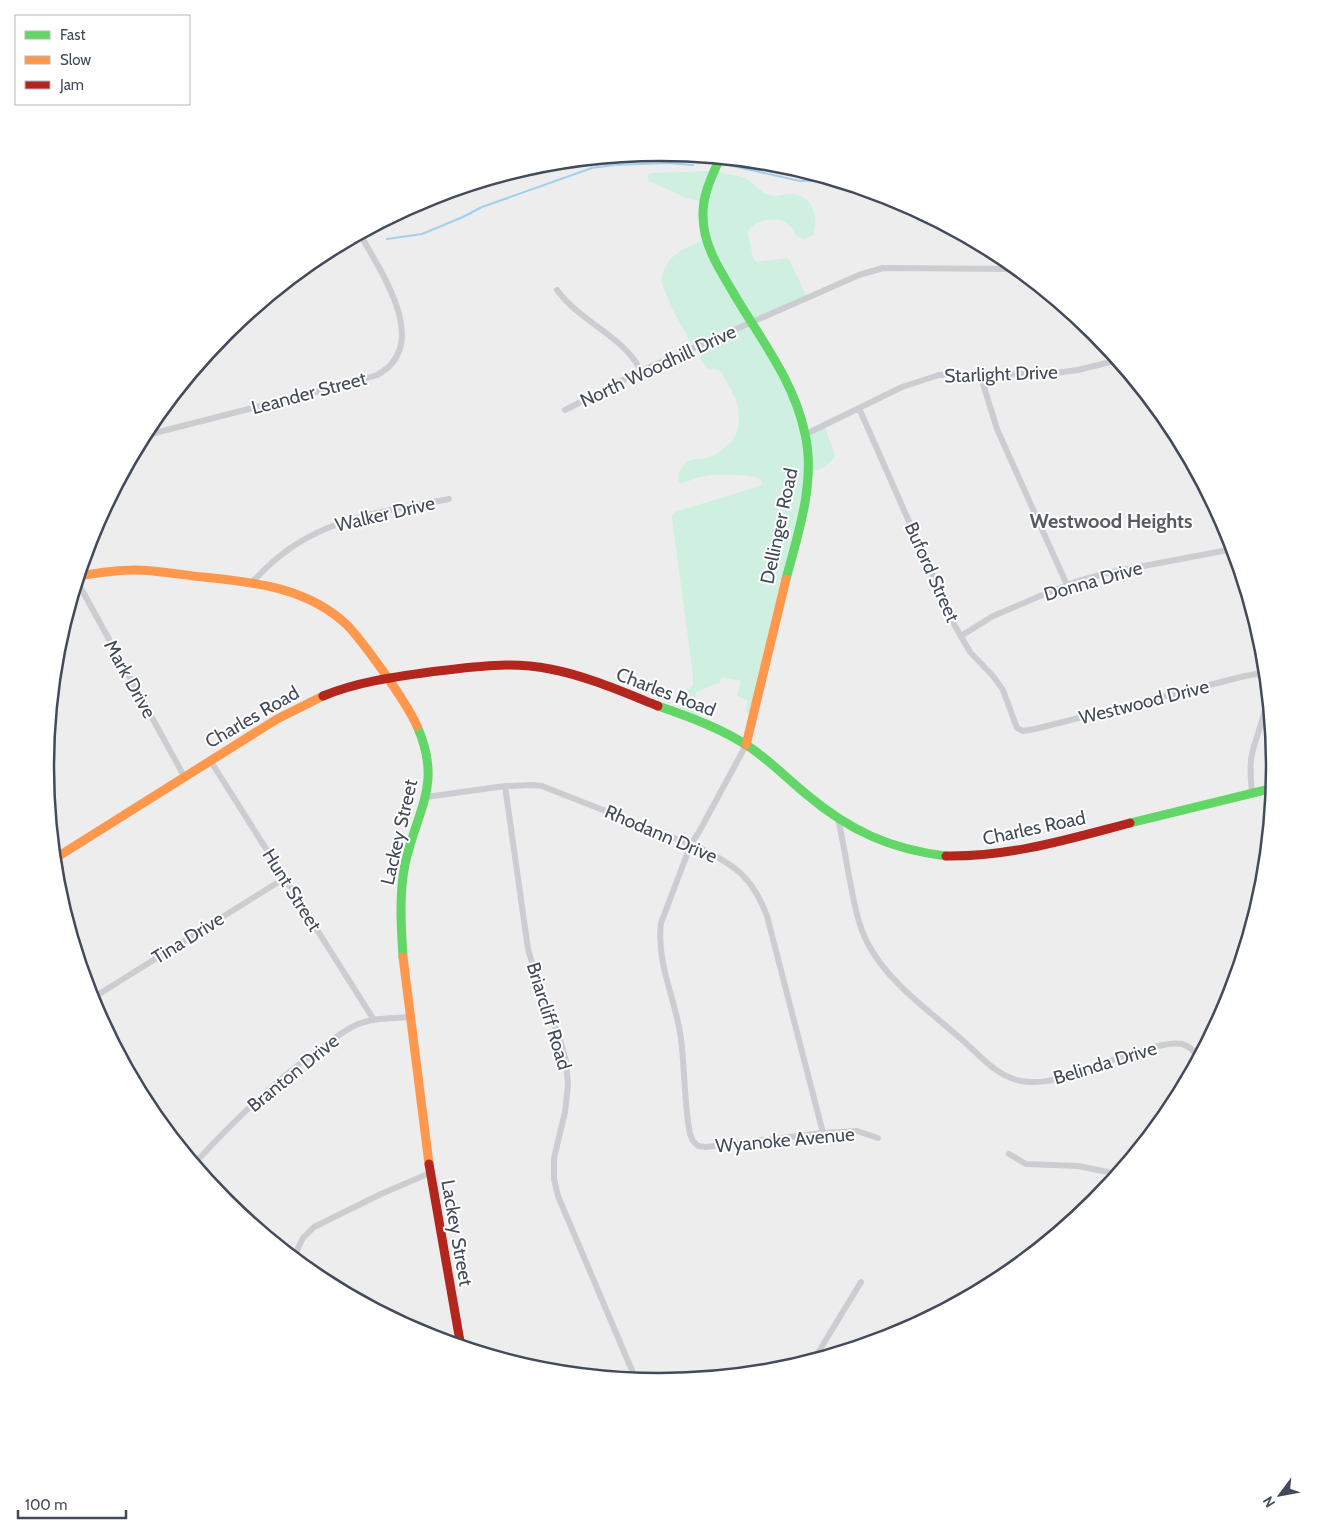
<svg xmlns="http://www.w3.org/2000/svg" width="1320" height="1535" font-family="Cabin,sans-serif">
  <rect width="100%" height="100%" fill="#eeeded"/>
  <path fill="#cfefe1" d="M714,171C724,174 736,175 745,178C751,181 759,191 767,194C776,198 782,194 791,194C813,194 819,218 813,235L804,239L796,236C794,230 790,224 783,221C773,217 752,221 748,232L753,258L756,262L787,258L790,260L807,298L752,322L781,371L806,434L824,425L835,455C832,465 818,469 809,474L755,715L746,712L748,701L737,696L741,681L721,677L720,682L696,692L697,713L700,715L697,721L678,714L680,706L681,694L693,686V675L672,518L673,514L678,511L760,486L762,483L759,478C744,474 716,473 700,477C694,478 688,482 682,483L679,482C677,474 680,467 687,462C693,457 702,460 710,457C716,455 724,448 729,444C740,434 741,413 736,400C734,395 731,390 729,386C726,382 724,375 721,372C717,368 711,370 706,368L674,313L661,282L664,270L670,259L682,250L705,239V202L688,199L649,181L647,175L652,173Z"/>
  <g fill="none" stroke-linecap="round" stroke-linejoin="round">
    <path stroke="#a0d0f0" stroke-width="2" d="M728,165L800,181H833
      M387,239L422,234L463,217L482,207L592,168L614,165L668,163L693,165
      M1238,969V963L1246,944"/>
    <path stroke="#cbcdd1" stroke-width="6" d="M557,290C581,323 624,336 641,371
      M980,374L997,429L1067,585
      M859,408L955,626L970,652L993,676L1003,690L1017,728L1023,731L1035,729L1245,676L1256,674L1261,675L1267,684
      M565,410L641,371L859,275L883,268L1017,269
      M806,434L902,387L939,375L1055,373L1078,370L1118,360
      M143,436L358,381C364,379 371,377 377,375C433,345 380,271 360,234
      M77,581L184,776
      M251,584C306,519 371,514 449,499
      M961,636L993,616L1052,591L1075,582L1107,573L1233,549
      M746,745L699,832L691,844L661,923C656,964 676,999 681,1039C685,1071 684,1103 690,1134L693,1141L698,1146L706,1147L823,1133L857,1131L878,1138
      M210,760L374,1020
      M505,786L528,949L536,976L560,1040L566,1061L568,1085L565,1112L554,1158V1179L558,1196L636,1380
      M1252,793C1251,780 1249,767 1252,754C1257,732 1268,712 1267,689
      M426,797L505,786L533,785L542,786L702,849C736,866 753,878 767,916L823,1133
      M838,819C842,836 845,853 848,871C853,895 856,921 868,944C889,983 927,1009 960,1038C979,1054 995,1076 1021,1081C1049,1086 1076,1073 1101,1064C1115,1059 1128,1055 1141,1051C1154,1047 1169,1042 1182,1044C1190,1046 1195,1052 1199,1058
      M91,999L285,878
      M1009,1154L1026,1164L1078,1166L1118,1174
      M194,1164C233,1122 273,1082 320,1049C332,1040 344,1030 358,1024C374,1018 393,1018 410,1017
      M295,1259L298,1248L303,1238L314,1227L381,1194L430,1173
      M813,1361L861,1282"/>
    <path stroke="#63d668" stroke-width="9" d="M720,158C712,176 702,196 703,216C703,247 722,273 737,299C763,342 795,384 805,434C816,481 798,534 786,579
      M658,706C690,717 723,729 751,748C771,762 788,779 806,794C850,831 890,849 946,856
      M1130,823L1273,788
      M403,957C401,926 399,894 405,864C417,809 443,785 417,726"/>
    <path stroke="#ff974d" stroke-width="9" d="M78,576C97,573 116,570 135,570C158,570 180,575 203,577C255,582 309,588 348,626C361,640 372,656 383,671C395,689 408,706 417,726
      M746,745L786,579
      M54,859L277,719L323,696
      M403,957L429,1164"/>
    <path stroke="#b3261e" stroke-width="9" d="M323,696C357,682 393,677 430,672C470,667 510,661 550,669C587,676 623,692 658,706
      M946,856C1010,857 1069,839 1130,823
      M429,1164L461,1347"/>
  </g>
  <g text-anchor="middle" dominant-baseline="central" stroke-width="4" stroke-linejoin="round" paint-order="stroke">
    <g font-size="19" fill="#434b5a" stroke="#fff">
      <text transform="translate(658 366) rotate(-25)">North Woodhill Drive</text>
      <text transform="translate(1001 374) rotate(-2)">Starlight Drive</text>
      <text transform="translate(309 393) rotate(-15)">Leander Street</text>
      <text transform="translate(385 514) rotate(-13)">Walker Drive</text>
      <text transform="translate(779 526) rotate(-78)">Dellinger Road</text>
      <text transform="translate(932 572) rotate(66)">Buford Street</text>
      <text transform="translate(1093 581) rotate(-16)">Donna Drive</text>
      <text transform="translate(130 679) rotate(61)">Mark Drive</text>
      <text transform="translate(666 692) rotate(21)">Charles Road</text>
      <text transform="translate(1144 702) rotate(-14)">Westwood Drive</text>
      <text transform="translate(252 717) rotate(-30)">Charles Road</text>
      <text transform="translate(1034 828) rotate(-12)">Charles Road</text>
      <text transform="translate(399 832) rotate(-77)">Lackey Street</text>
      <text transform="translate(661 834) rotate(23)">Rhodann Drive</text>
      <text transform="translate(292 890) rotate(58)">Hunt Street</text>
      <text transform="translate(188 938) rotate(-32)">Tina Drive</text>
      <text transform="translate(549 1016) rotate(73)">Briarcliff Road</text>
      <text transform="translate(1105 1063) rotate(-17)">Belinda Drive</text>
      <text transform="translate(293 1073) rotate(-39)">Branton Drive</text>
      <text transform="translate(785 1140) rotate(-5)">Wyanoke Avenue</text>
      <text transform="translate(457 1233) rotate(80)">Lackey Street</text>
    </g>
    <g font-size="20" font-weight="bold" fill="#585b61" stroke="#fff">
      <text x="1111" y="521">Westwood Heights</text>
    </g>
  </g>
  <path d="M0 0H1320V1535H0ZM54 767a606 606 0 1 1 1212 0a606 606 0 1 1-1212 0Z" fill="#fff" fill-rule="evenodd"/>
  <path fill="none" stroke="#434b5a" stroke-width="2.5" d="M54 767a606 606 0 1 1 1212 0a606 606 0 1 1-1212 0Z"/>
  <rect x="15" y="15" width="175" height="90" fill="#ffffff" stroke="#b4b7bd"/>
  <rect x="25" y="31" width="25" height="8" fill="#63d668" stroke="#b4b7bd"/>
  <text x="60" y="40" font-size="15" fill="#434b5a">Fast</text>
  <rect x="25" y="56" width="25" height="8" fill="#ff974d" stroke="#b4b7bd"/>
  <text x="60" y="65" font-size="15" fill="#434b5a">Slow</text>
  <rect x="25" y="81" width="25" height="8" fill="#b3261e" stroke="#b4b7bd"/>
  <text x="60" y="90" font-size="15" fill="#434b5a">Jam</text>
  <g transform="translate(1280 1495) rotate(238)" stroke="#ffffff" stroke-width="4" paint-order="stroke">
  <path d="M0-4L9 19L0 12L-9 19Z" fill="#434b5a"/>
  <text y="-8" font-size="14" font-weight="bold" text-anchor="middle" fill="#434b5a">N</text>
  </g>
  <path d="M18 1510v8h108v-8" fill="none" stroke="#434b5a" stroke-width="2.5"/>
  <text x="25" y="1510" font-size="15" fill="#434b5a" stroke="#ffffff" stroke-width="4" paint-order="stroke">100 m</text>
</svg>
